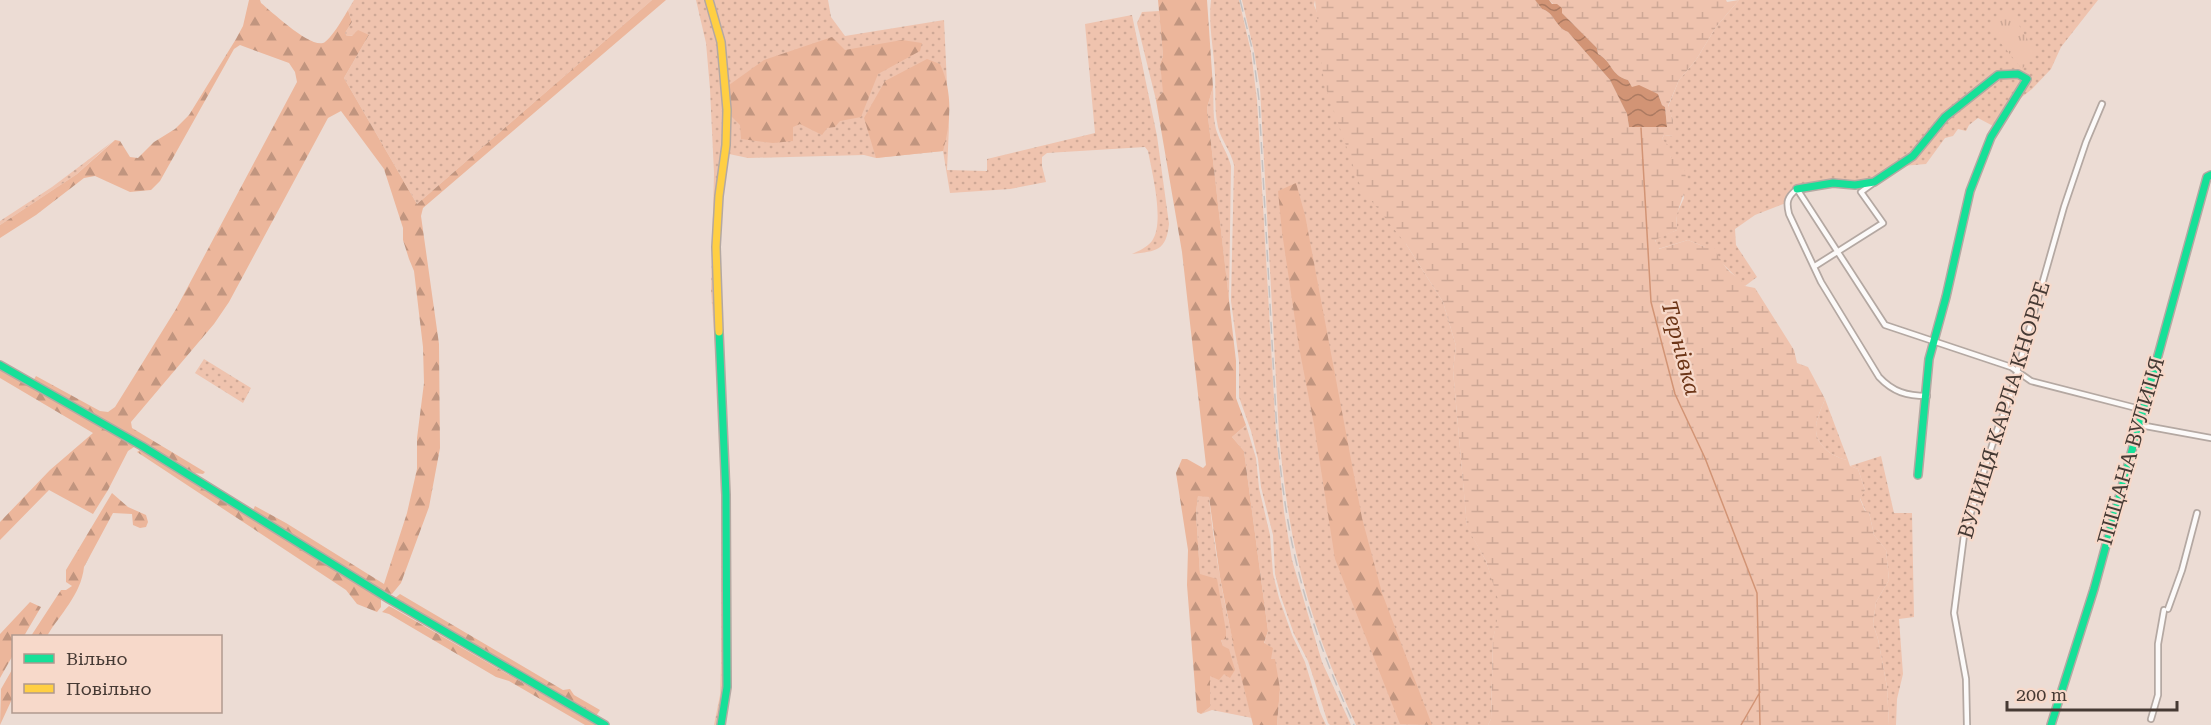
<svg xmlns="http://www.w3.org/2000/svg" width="2211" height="725" font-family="'Roboto Serif',serif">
  <defs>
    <pattern id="grass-dots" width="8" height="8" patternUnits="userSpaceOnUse" patternTransform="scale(1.5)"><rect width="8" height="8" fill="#efc3ae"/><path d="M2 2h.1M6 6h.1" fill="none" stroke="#cea896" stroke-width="1.8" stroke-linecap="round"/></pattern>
    <pattern id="forest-firs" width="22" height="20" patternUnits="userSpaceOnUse" patternTransform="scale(1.5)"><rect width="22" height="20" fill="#ecb69b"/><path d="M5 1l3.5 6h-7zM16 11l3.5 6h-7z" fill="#c1957f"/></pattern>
    <pattern id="wetland-marsh" width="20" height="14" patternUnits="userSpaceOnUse" patternTransform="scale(1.5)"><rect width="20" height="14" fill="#efc3ae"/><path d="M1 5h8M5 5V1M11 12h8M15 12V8" fill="none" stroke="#cea896"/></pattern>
    <pattern id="park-tufts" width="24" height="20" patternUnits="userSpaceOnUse" patternTransform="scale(1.5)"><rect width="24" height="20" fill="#efc3ae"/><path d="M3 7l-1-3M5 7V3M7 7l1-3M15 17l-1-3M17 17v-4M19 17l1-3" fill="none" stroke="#cea896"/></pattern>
    <pattern id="water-waves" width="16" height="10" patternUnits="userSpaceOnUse" patternTransform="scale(1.5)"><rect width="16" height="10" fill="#d29475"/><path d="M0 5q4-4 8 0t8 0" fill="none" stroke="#ac7a61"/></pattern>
  </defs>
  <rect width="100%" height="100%" fill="#ecdcd4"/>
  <path fill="url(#grass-dots)" d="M354,0H652L417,204L344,78L369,35L347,36L345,33L352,22L348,10Z
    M696,0H707L719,43L723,77L725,138L713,247L723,496L725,686L719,725H714L720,695L721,663V496L718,390L711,290L714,173L710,89L706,43Z
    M714,0H828L831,17L845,36L944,20L949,127L947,170L987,171V159L1095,133L1085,24L1132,15L1157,136L1169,224C1166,251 1157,251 1132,254C1139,251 1147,247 1152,241C1165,223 1152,172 1148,151L1145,147L1047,153L1042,157V166L1046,182L1010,189L950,193L943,151L876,158L864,155L748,158L729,154C735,103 727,49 714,0Z
    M1211,0H1239L1251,52L1257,100L1276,434L1284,512L1292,560L1322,662L1351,725H1330L1328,723L1308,661L1294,634L1281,597L1275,574L1273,535L1261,487L1258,459L1251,431L1239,397V361L1231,301L1234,165C1231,151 1221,140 1218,127C1214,110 1216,92 1215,75C1214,50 1208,25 1211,0Z
    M1242,0H1315L1314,5L1406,244L1443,302L1456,346L1453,370L1467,526L1486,561L1501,606L1493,639L1491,719L1488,725H1356C1332,672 1311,618 1298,561C1288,519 1283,476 1279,434L1260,88L1254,51Z
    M1739,0H2098L2061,47L2051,69L2032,89L2007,109L1995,127L1978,118L1969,125L1966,131L1958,129L1953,136L1945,138L1926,164L1902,166L1874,182L1797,189L1786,203L1755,215L1735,229L1736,245L1757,277L1745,286L1721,262L1713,247H1705L1688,240L1658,249L1655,239L1677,230V213L1684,198L1675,159L1671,158L1662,139L1664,135L1673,136V120L1668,107L1679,80L1696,60L1716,27Z
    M1159,11L1163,56L1160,64L1164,92L1156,100L1137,23L1142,12Z
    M1213,87C1214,102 1212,121 1218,135C1222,146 1228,154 1231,166L1229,301L1207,108Z
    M112,142L77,174L0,225V221L52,187Z
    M204,359L251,388L243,403L195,373Z
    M1825,399L1848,460C1833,458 1815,445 1816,428C1816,419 1822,407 1825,399Z
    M1246,425L1256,458L1259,488L1270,535L1273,574L1279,598L1292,635L1305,662L1320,712L1326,725H1277L1280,689L1264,644L1268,631L1244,451L1232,437Z
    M1881,456L1894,513H1912L1914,617L1899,619L1903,674L1897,699L1896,725H1889L1887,687L1878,639L1873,624L1876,602L1889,580L1886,550L1874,535L1869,512H1866L1860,498L1865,490L1858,469L1850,466Z
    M1203,495L1209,497C1216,572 1233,645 1252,718L1212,710L1201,714L1210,707V676L1223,646L1200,575L1196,513L1198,496Z"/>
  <path fill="url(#forest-firs)" d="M249,0H260L261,3C272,12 309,47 323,43C330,41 344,17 348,10L352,22L345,33L347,36H352L358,30L369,35L344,78L417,204L652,0H666L423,208L421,216L439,344L440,448L429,507L401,583L392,594L385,593L253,510L255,506L286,523L384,584L407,513L417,469V438L424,383L423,347L414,271L409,259L403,240V228L384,169L341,111L328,118L229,302L214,324L131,422L132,428L205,472L203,474L194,473L33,381L36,376L100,411L108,412L115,407L176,309L297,82L295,72L289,63L240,45L234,49L160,181L151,190L130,192L95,176L84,178L36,215L0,238V225L77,174L115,140L120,141L130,157L138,158L154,142L175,129L189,115L236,39L243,26Z
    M1158,0H1207L1213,87L1207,108L1236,361V398L1246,425L1232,437L1244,451L1268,631L1264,643L1273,648L1271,659H1275L1280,689L1277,725H1253L1234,648L1220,577L1209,497L1198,496L1196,513L1200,574L1217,579L1226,631V639L1221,640L1223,646L1229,649L1235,670L1230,678L1224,674L1219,680L1210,676V707L1201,714L1197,712L1187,585L1188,550L1176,473L1182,459H1187L1203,468L1206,465L1182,252L1156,100L1163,92L1160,64L1163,56Z
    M832,37L845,50L902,40L922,43L920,51L878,74L861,117L840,121L835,127L827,128L822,135L800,124L793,127V141L773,143L741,139L740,125L729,114V85L764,60Z
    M927,59L940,64C953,92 951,122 943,151L876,158L864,118L885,81Z
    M1296,183L1305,215L1362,518L1382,593L1432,725L1400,724L1335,559L1314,425L1299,347L1282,232L1278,191Z
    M0,369L137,445L128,451L108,490L93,514L49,490L0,540V522L50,470L93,433L0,378Z
    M140,450L381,599V607L377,612L357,604L346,590L137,452Z
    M112,493L128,507L146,515L148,522L146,527L140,528L133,525L132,514L113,513L84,567C81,595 60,614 47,636H31L61,590H66L72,586L66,582V570Z
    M400,594L563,690L570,689L574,695L600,710L596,716L394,599Z
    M30,602L41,607L24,636H14L13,655L0,678V634Z
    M389,606L393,608L596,725H585L509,681L496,677L389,614L382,612Z
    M13,668V697L0,725L1,689Z"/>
  <path fill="url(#wetland-marsh)" d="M1315,0H1535L1542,9C1554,12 1556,28 1568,32L1610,80L1627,114L1629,127H1667L1665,107L1662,105L1658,94L1632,87L1628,80C1610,75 1613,62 1598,54L1597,48L1549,0H1726L1727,2L1739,0L1716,27L1696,60L1679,80L1668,106L1673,120V136L1664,135L1662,139L1668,145L1671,158L1678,157C1692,176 1684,191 1678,211C1676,217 1677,224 1677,230L1655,240L1659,249L1688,240L1705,247H1714C1718,256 1723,265 1730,272C1736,277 1742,279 1745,286L1755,288L1794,350L1797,363L1808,367L1825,399C1822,407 1816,419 1816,428C1815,445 1833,458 1848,460L1850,466L1858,469L1865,490L1860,499L1865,511L1869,512L1874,535L1886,550L1889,580L1876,602L1873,624L1878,639L1887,687L1889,725H1488L1491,719L1493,639L1500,606L1486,561L1467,527L1453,370L1456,346L1443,302L1406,244L1361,188L1324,83Z"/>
  <path fill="url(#park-tufts)" d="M2009,9L2036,53L2022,69L1987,26Z"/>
  <path fill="url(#water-waves)" d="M1535,0H1549L1552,4H1557L1562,8V13L1597,48L1598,54C1613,62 1610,75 1628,80L1632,87L1639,85L1658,94L1662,105L1665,107L1667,127H1629L1627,114L1610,80L1568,32C1556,28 1554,12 1542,9Z"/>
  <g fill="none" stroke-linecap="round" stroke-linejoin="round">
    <path stroke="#d29475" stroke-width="1.5" d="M1641,128L1651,302L1675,394L1705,458L1757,593L1760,725
      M1741,725L1760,692"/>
    <defs>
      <path id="street" d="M1815,266L1883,223L1861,192L1872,184
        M1927,396C1907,396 1893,392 1879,377L1821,282L1789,214C1786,202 1787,197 1797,189L1885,325L2011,367L2031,381L2144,410
        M2140,425L2211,438
        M2168,609L2182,570L2197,513
        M2151,719L2158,695V644L2164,610
        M1967,725L1966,679L1954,613L1964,535L1996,433L2010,397L2064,207L2086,142L2102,104"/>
      <path id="fast" d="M1797,189L1833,183L1855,185L1874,182L1913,156L1945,117L1998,75L2018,74L2027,79L1991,137L1970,191L1946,297L1929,359L1918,475
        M719,332L726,495L727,687L721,725
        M0,365L142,446L389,599L605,725
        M2051,725L2094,589L2207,177L2211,175"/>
      <path id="slow" d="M709,0L721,42L727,110L726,145L719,196L716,247L719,332"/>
    </defs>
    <use href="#street" stroke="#b4a8a2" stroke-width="8"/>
    <use href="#fast" stroke="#b4a8a2" stroke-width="10"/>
    <use href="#slow" stroke="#b4a8a2" stroke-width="10"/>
    <use href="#street" stroke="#fcfaf9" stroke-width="4.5"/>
    <use href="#fast" stroke="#16e098" stroke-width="7"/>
    <use href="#slow" stroke="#ffcf43" stroke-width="7"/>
    <path stroke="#c5c1c0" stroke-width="1.5" stroke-dasharray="12 6" stroke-linecap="butt" d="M1240,0L1253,52L1259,100L1277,434C1281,476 1286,519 1296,561C1309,618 1330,672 1354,725"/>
  </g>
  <g text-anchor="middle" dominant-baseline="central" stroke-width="4.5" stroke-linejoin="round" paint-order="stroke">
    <g font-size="21" fill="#463a34" stroke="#f7d9ca">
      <text transform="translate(2004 410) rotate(-73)">ВУЛИЦЯ КАРЛА КНОРРЕ</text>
      <text transform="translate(2131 451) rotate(-74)">ПІЩАНА ВУЛИЦЯ</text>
    </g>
    <g font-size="22" font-style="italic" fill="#6d3618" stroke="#f7d9ca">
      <text transform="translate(1681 348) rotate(75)">Тернівка</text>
    </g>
  </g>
  <rect x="12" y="635" width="210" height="78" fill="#f7d9ca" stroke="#b0998e" stroke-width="1.5"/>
  <rect x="24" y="654" width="30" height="9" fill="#16e098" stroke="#b0998e" stroke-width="1.5"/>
  <text x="66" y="665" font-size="18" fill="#463a34">Вільно</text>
  <rect x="24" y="684" width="30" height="9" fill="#ffcf43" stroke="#b0998e" stroke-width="1.5"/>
  <text x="66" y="695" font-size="18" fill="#463a34">Повільно</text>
  <path d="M2007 701v9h170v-9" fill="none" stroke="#463a34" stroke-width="3"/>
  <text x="2016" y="701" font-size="18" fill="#463a34" stroke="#f7d9ca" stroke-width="4.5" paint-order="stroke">200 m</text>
</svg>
